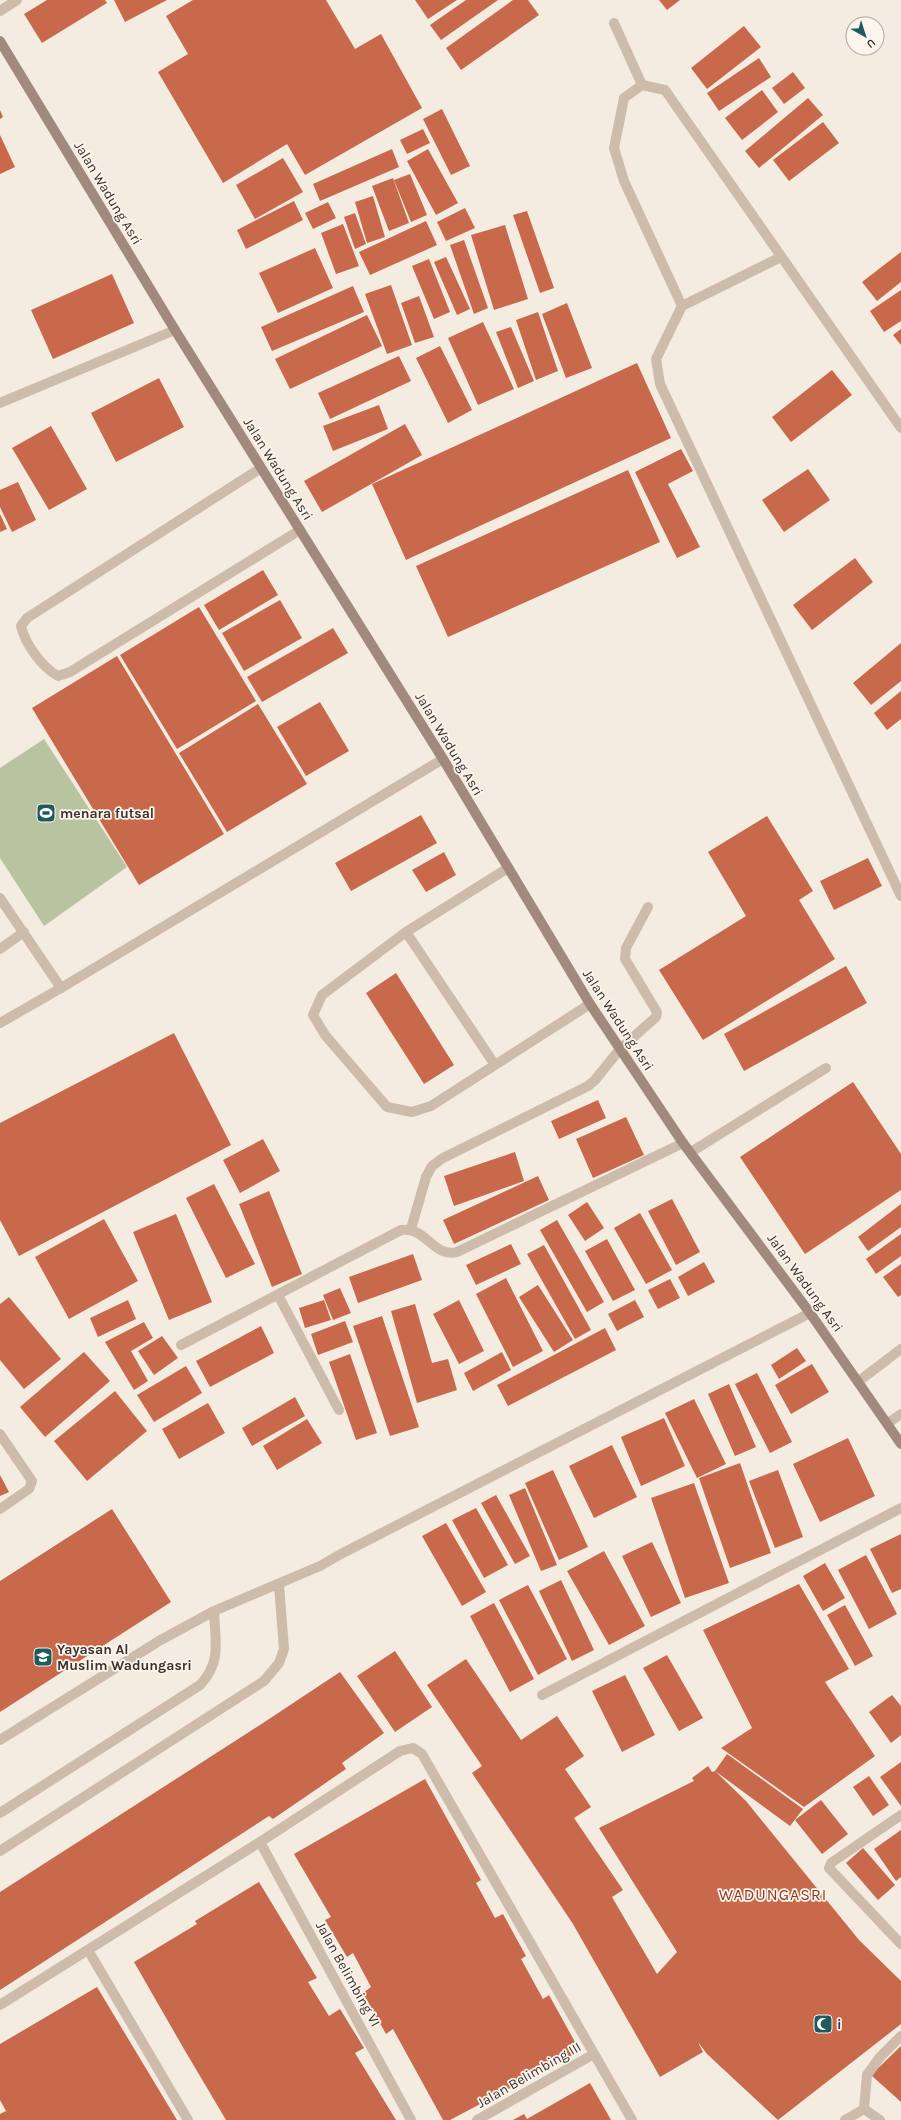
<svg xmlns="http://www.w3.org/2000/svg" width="901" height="2120" font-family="Karla,sans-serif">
  <rect width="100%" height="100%" fill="#f4ebe1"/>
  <path fill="#b8c4a0" d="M44,739L127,867L44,926L0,858V768Z"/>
  <path fill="#c8694b" d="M47,0H105L107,3L42,43L24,14Z
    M114,0H167L125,22Z
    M193,0H326L355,49L381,34L422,108L305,175L287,144L223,183L158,72L188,54L166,16Z
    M415,0H457L428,19Z
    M466,0H498L441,40L430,25Z
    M513,0H528L539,15L461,70L446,48Z
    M659,0H680L667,10Z
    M744,26L761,47L707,89L691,68Z
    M759,58L771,77L719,111L707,93Z
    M793,72L805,88L784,104L772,88Z
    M762,90L778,112L742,140L725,118Z
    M808,98L823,115L759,168L745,151Z
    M442,109L470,166L451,175L423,119Z
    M0,110L3,117L0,119Z
    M823,122L839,143L789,181L773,160Z
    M423,129L430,143L407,154L400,140Z
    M0,135L15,167L0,174Z
    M392,149L399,167L320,201L313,184Z
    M428,149L458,203L436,215L407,161Z
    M283,158L303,192L255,219L236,185Z
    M410,174L427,215L411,222L394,180Z
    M393,178L409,223L389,231L372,186Z
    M373,196L385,237L367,243L355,202Z
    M294,201L303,220L246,249L237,230Z
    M328,202L336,218L313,229L305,213Z
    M465,208L475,228L446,241L437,222Z
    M527,211L554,288L540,293L513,215Z
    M355,213L366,244L355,249L344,217Z
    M426,221L437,245L370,275L359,252Z
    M343,224L359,266L336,274L321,233Z
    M505,225L528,299L494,310L471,235Z
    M464,240L488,308L474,314L450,245Z
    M315,248L333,288L278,313L259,273Z
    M901,252V282L877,301L862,282Z
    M446,257L470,309L457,315L434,262Z
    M429,259L450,312L434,319L412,266Z
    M112,274L134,323L53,359L31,310Z
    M391,285L412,345L387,354L365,294Z
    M353,286L364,312L272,351L261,327Z
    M901,290V321L884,332L870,311Z
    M419,296L434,337L415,343L401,303Z
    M567,303L592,368L566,378L542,314Z
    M538,312L558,371L536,380L516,320Z
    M367,315L382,346L290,389L275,359Z
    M483,322L514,389L478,405L448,338Z
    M511,327L534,381L518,388L496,332Z
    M901,329V345L893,335Z
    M440,346L472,410L448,423L416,358Z
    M399,356L411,381L330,419L318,393Z
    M637,363L671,438L406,560L372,484Z
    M832,370L852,395L791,442L772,417Z
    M159,378L184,427L116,462L91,413Z
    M379,405L388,429L333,451L323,426Z
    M405,424L422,455L322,512L304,481Z
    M51,426L87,489L49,510L12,448Z
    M681,449L693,471L668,484L700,547L677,558L635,472Z
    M808,469L830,500L784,532L762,500Z
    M628,470L660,542L448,637L416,566Z
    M18,482L36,520L12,532L0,507V490Z
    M0,514L7,529L0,532Z
    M855,558L873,582L812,630L793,605Z
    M263,570L278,595L219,630L204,605Z
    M280,600L302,638L244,671L222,633Z
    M199,607L256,701L177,749L120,655Z
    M333,628L348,653L262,702L247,677Z
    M901,643V681L871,705L853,683Z
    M117,656L224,834L139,885L32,708Z
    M901,691V719L887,730L874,713Z
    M320,702L349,751L306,776L277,727Z
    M258,704L307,784L227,832L179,753Z
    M421,815L437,843L351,891L335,863Z
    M767,816L813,891L799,900L835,959L703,1040L659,970L746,916L708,852Z
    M444,852L456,875L426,892L412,870Z
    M868,858L882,886L834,910L820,881Z
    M846,966L867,1003L744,1071L724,1034Z
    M396,973L454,1065L424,1084L366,993Z
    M174,1033L231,1145L19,1256L0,1220V1123Z
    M853,1082L901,1154V1190L805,1254L740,1157Z
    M598,1100L606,1118L559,1139L551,1121Z
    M626,1117L644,1155L593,1178L576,1139Z
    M263,1139L280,1171L240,1193L223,1160Z
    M515,1152L524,1181L454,1206L444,1176Z
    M538,1176L549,1200L454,1244L443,1220Z
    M214,1184L255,1264L226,1278L186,1198Z
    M269,1191L302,1274L272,1287L239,1204Z
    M672,1199L700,1252L676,1265L648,1211Z
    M587,1202L604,1228L585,1241L568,1215Z
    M901,1204V1227L868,1251L858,1237Z
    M640,1213L672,1270L646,1284L614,1228Z
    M176,1214L212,1302L169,1320L133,1232Z
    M104,1219L138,1281L69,1319L35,1257Z
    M557,1220L604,1302L587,1312L540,1230Z
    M901,1234V1256L876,1274L866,1259Z
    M607,1239L635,1290L613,1301L585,1251Z
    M511,1244L521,1264L476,1285L466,1265Z
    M544,1245L591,1330L575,1339L527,1254Z
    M413,1254L422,1280L358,1303L349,1277Z
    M704,1262L715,1282L688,1296L678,1277Z
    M901,1264V1295L898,1297L883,1277Z
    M506,1278L543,1351L513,1367L476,1294Z
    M670,1279L680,1298L658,1309L648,1290Z
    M538,1285L573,1340L554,1352L519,1297Z
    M340,1288L351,1313L333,1320L323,1295Z
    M9,1297L61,1359L24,1389L0,1360V1304Z
    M128,1300L136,1319L98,1337L90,1318Z
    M324,1300L331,1320L305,1328L299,1308Z
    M459,1300L484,1351L459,1364L433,1314Z
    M635,1300L644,1317L617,1331L608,1314Z
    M415,1304L432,1363L448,1359L457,1390L417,1403L391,1311Z
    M382,1316L419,1427L390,1436L353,1326Z
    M345,1321L353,1342L318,1355L311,1334Z
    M144,1322L153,1338L131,1351L148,1381L134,1390L105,1342Z
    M261,1326L274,1353L210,1387L196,1361Z
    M605,1328L616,1350L508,1406L497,1385Z
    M162,1336L178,1358L154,1375L138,1351Z
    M797,1348L806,1361L779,1379L771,1365Z
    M84,1352L110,1381L45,1437L20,1407Z
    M502,1352L511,1370L473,1391L464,1373Z
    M350,1354L377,1433L356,1440L329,1362Z
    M812,1364L829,1392L791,1414L775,1385Z
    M186,1366L202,1393L154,1422L137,1395Z
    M757,1373L792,1442L770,1453L735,1384Z
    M729,1384L756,1447L735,1456L708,1394Z
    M115,1391L147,1431L87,1481L54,1441Z
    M295,1397L305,1416L252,1446L242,1428Z
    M694,1399L726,1464L697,1478L665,1413Z
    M208,1403L225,1433L179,1459L162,1429Z
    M664,1418L685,1466L641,1486L621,1437Z
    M307,1419L322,1443L277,1470L263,1446Z
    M848,1438L875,1496L820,1522L793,1464Z
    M612,1445L637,1497L594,1518L569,1466Z
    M740,1463L771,1553L730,1568L699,1478Z
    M553,1470L588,1547L559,1560L525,1483Z
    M778,1470L803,1537L775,1548L749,1481Z
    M0,1475L9,1492L0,1496Z
    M694,1483L729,1583L685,1598L651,1498Z
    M525,1488L557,1565L541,1571L509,1495Z
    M496,1495L530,1556L515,1564L481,1503Z
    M476,1508L508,1565L484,1578L452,1520Z
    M112,1509L171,1602L0,1712V1581Z
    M446,1523L486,1592L462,1606L422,1536Z
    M901,1534V1589L892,1593L870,1549Z
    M652,1542L681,1603L651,1617L622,1556Z
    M604,1551L645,1626L609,1645L567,1571Z
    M866,1555L897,1614L869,1629L838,1570Z
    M825,1563L845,1598L823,1611L803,1576Z
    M561,1580L594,1650L572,1661L539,1591Z
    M799,1584L849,1669L825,1682L875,1756L804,1807L721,1748L752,1728L703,1630Z
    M528,1585L567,1659L538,1675L499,1600Z
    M494,1603L534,1679L510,1692L470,1616Z
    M845,1605L873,1656L855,1666L827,1615Z
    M395,1651L432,1707L395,1732L357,1676Z
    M667,1655L703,1718L679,1731L643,1668Z
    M466,1659L521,1740L557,1716L584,1756L565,1769L591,1807L574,1818L623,1890L612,1897L657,1974L677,1952L599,1828L694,1781L692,1778L708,1766L712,1772L715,1771L746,1801L859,1940L901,1981V2024L778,2120L707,2054L698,2042L703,2052L660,2077L573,1924L472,1773L482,1766L427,1685Z
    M340,1672L384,1733L342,1763L346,1769L273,1819L269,1816L0,1990V1892L260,1725Z
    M625,1675L655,1735L622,1752L592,1691Z
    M892,1695L901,1706V1735L891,1743L869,1712Z
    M727,1754L803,1809L790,1826L715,1771Z
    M901,1762V1806L880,1777Z
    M869,1776L889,1805L873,1816L853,1787Z
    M425,1779L481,1880L476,1883L495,1918L503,1914L526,1956L521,1959L543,1999L549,1995L580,2051L450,2120H443L393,2029L386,2034L363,1993L371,1987L353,1953L347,1957L325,1920L331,1917L294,1854Z
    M821,1800L848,1834L822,1854L795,1820Z
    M901,1830V1877L896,1881L874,1849Z
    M863,1848L895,1885L878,1900L846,1863Z
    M259,1882L317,1978L308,1982L329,2016L340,2009L364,2048L355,2053L396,2120H226L184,2049L134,1962L197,1924L195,1921Z
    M97,1987L177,2120H0V2114L6,2111L0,2100V2044Z
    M901,2046V2102L871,2075Z
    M590,2083L611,2120H513L524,2114L527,2119Z"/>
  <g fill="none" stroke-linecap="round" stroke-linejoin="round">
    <path stroke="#cdbbac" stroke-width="10" d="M614,23L642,85
      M261,468L27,618L21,626C25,644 42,667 58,676L70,672L300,530
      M508,868L406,932L322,995L313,1015L325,1035L387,1107L412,1112L431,1106L590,1004
      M0,898L61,988
      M406,932L495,1065
      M0,949L24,932
      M691,1152L826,1068
      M411,1229L426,1177L432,1166L443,1158L588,1086L595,1080L620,1049L656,1017L657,1012L625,959L626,948L648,907
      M0,1740L159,1641L214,1611L320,1566
      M0,1813L200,1685C222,1662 215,1641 214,1611
      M0,1851L264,1681L279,1663L284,1649L279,1585"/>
    <path stroke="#cdbbac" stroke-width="10" d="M0,11L17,0
      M781,257L682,306L656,359L660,384L901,896
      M682,306L624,181L614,148L624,98L642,85L665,90L901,428
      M0,403L175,330
      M0,1023L61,988L443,759
      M278,1295L339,1410
      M181,1345L401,1230C426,1226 433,1258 457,1252L683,1143
      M859,1381L901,1349
      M888,1423L901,1414
      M0,1434L32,1481L29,1489L0,1509
      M320,1566L341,1554L810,1313
      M542,1695L901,1508
      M901,1815L831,1863L829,1868L901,1944
      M260,1842L411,2120
      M88,1950L188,2120
      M0,2005L260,1842L400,1751L413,1748L422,1754L632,2120
      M864,2109L867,2075L880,2057L901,2036
      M864,2109L880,2120
      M477,2120L594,2054
      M845,2120L864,2109"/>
    <path stroke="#a18a7d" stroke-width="10" d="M0,41L175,330L443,759L590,1004L683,1143L810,1313L901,1444"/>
  </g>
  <defs>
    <symbol id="stadium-square" viewBox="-11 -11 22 22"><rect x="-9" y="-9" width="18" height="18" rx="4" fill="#1f5a5e" stroke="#fbf5ee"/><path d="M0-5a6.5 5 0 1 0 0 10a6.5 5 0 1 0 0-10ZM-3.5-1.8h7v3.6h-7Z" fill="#fff"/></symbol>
    <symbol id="school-square" viewBox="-11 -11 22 22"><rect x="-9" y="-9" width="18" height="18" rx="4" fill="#1f5a5e" stroke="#fbf5ee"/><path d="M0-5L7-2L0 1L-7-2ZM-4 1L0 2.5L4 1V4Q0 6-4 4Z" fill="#fff"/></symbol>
    <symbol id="mosque-square" viewBox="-11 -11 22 22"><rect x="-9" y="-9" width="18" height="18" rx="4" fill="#1f5a5e" stroke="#fbf5ee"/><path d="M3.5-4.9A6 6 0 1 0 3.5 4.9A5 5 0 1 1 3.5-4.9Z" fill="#fff"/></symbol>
  </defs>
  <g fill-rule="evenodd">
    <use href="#stadium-square" x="35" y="802" width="22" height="22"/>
    <use href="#school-square" x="32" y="1646" width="22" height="22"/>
    <use href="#mosque-square" x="812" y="2013" width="22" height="22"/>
  </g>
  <g text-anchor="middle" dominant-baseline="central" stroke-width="3.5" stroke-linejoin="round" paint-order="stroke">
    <g font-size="14" fill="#3b302b" stroke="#fbf5ee">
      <text transform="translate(108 193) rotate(59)">Jalan Wadung Asri</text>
      <text transform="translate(278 469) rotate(58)">Jalan Wadung Asri</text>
      <text transform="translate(449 744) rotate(59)">Jalan Wadung Asri</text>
      <text transform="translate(618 1020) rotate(57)">Jalan Wadung Asri</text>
      <text transform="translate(805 1283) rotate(54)">Jalan Wadung Asri</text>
      <text transform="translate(348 1974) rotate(61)">Jalan Belimbing VI</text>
      <text transform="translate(529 2075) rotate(-30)">Jalan Belimbing III</text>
    </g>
    <g font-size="14" font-weight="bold" fill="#3b302b" stroke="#fbf5ee" text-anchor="start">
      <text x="60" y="813">menara futsal</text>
      <text x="57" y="1649">Yayasan Al<tspan x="57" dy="16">Muslim Wadungasri</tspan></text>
      <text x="837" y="2024">i</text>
    </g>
    <g font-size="16" letter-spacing="1" fill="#8c3b22" stroke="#fbf5ee">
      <text x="773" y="1894">WADUNGASRI</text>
    </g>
  </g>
  <g transform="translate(865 36) rotate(141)"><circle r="19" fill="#fbf5ee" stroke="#aea6a0"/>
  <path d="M0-3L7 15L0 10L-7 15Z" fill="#1f5a5e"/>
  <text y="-6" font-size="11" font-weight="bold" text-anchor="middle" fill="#3b302b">U</text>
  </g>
</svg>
